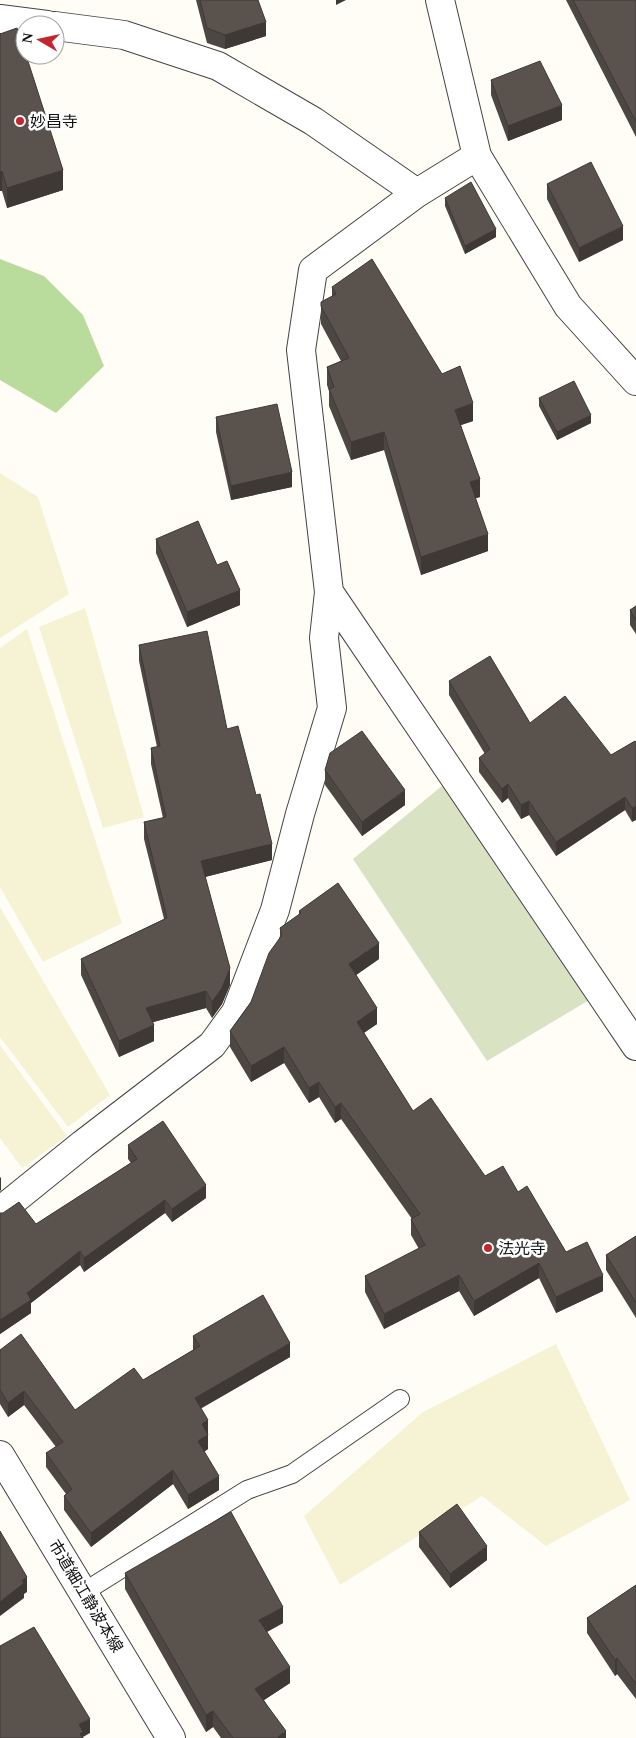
<svg xmlns="http://www.w3.org/2000/svg" width="636" height="1738" font-family="'Times New Roman','Noto Sans JP',serif">
  <rect width="100%" height="100%" fill="#fffdf5"/>
  <path fill="#f6f3d4" d="M0,473L38,497L69,594L0,638Z
    M85,608L144,817L103,828L39,627Z
    M27,629L122,923L43,962L0,887V648Z
    M0,907L110,1095L68,1127L0,1037Z
    M0,1045L67,1136L22,1168L0,1138Z
    M556,1344L630,1500L546,1546L482,1496L340,1585L304,1516L423,1412Z"/>
  <path fill="#b9dc9c" d="M0,259L44,276L83,315L104,366L56,413L0,380Z"/>
  <path fill="#d9e3c4" d="M454,776L591,999L487,1061L353,859Z"/>
  <g fill="none" stroke-linecap="round" stroke-linejoin="round">
    <defs>
      <path id="lane" d="M84,1592L247,1490L292,1474L400,1399"/>
      <path id="street" d="M440,0L477,156L568,306L636,381
        M0,19L47,25
        M55,26L124,35L218,66L313,121L417,193
        M329,592L636,1046
        M0,1211L83,1144L212,1045L236,1012L275,910L300,814L332,708L324,638L329,592L301,350L313,270L417,193L477,156
        M0,1455L171,1738"/>
    </defs>
    <use href="#lane" stroke="#444" stroke-width="20"/>
    <use href="#street" stroke="#444" stroke-width="30"/>
    <use href="#lane" stroke="#fff" stroke-width="18"/>
    <use href="#street" stroke="#fff" stroke-width="28"/>
  </g>
  <path fill="#4d4742" d="M196,0H258L266,36L225,49L207,43Z
    M566,0H636V137Z
    M0,34L63,190L7,208L2,191Z
    M491,80L562,120L508,141L491,95Z
    M547,184L623,240L579,262L547,199Z
    M445,198L496,237L465,254L445,206Z
    M332,287L442,374L473,421L461,425L480,497L475,498L488,551L421,575L384,450L351,460L329,406V391L327,385V367L341,361L321,324V306L332,297Z
    M539,398L591,423L557,440L539,406Z
    M216,417L292,487L231,500L216,432Z
    M156,539L217,565L240,605L187,627L156,553Z
    M636,606V634L630,625V610Z
    M139,645L227,729L272,860L205,877L230,985L222,1004L212,1018L206,1008L153,1022L154,1041L119,1057L81,975V959L164,919L144,839V822L163,818L151,764V748L157,747L139,661Z
    M449,681L530,723L611,755L635,741L632,822L625,810L556,856L529,815L521,819L508,798L502,803L479,772V758L485,754L449,695Z
    M325,770L405,805L362,836L325,785Z
    M299,911L379,959L356,975L377,1024L364,1033L413,1111L485,1176L518,1192L566,1252L603,1291L556,1313L539,1278L474,1316L459,1291L384,1329L365,1292V1276L419,1249L411,1235V1219H412L341,1119L335,1123L319,1097L309,1103L284,1063L251,1082L230,1047V1031L251,1002L280,937V928L299,915Z
    M128,1145L206,1198L172,1222L165,1213L84,1272L80,1265L31,1303V1313L0,1334V1213L36,1224L131,1163L128,1159Z
    M636,1236V1318L606,1270V1255Z
    M193,1336L290,1357L201,1408L208,1434V1449L204,1452L219,1490L188,1509L173,1484L91,1547L64,1510V1496L66,1494L46,1467V1453L56,1447L24,1405L8,1417L0,1404V1350L75,1410L143,1380L193,1350Z
    M419,1532L487,1560L450,1588L419,1547Z
    M125,1573L283,1623L267,1632L290,1683L264,1700L286,1738H221L213,1727L206,1732L125,1589Z
    M636,1585V1699L617,1674L615,1676L587,1633V1618Z"/>
  <path fill="#3f3936" d="M336,0H346L336,5Z
    M266,22V36L225,49V35Z
    M562,105V120L508,141V126Z
    M63,170V190L7,208V188Z
    M2,171V191H0V172Z
    M623,226V240L579,262V248Z
    M496,229V237L465,254V246Z
    M473,403V421L455,427V410Z
    M591,415V423L557,440V432Z
    M384,432V450L351,460V442Z
    M292,472V487L231,500V486Z
    M480,479V497L470,500V482Z
    M488,534V551L421,575V557Z
    M240,590V605L187,627V612Z
    M508,784V798L502,803V789Z
    M405,790V805L362,836V822Z
    M625,797V810L556,856V842Z
    M529,801V815L521,819V805Z
    M636,806V820L632,822V808Z
    M272,844V860L201,878V861Z
    M379,943V959L349,980V964Z
    M230,968V985L222,1004L212,1018V1002Z
    M206,991V1008L146,1024V1008Z
    M377,1008V1024L357,1037V1022Z
    M154,1025V1041L119,1057V1041Z
    M284,1047V1063L251,1082V1066Z
    M319,1082V1097L309,1103V1088Z
    M341,1103V1119L335,1123V1107Z
    M1,1177V1190L0,1191V1178Z
    M206,1185V1198L172,1222V1209Z
    M165,1200V1213L84,1272V1258Z
    M80,1251V1265L31,1303V1313L0,1334V1320L27,1293Z
    M539,1263V1278L474,1316V1301Z
    M459,1275V1291L384,1329V1314Z
    M603,1275V1291L556,1313V1297Z
    M290,1343V1357L195,1412V1398Z
    M24,1391V1405L8,1417V1403Z
    M208,1420V1434L202,1438V1424Z
    M208,1435V1449L198,1455V1441Z
    M173,1470V1484L91,1547V1533Z
    M219,1476V1490L188,1509V1495Z
    M487,1546V1560L450,1588V1574Z
    M27,1577V1592L24,1594V1598L0,1616V1602L22,1580Z
    M283,1607V1623L259,1636V1620Z
    M617,1658V1674L615,1676V1660Z
    M290,1667V1683L255,1706V1689Z
    M213,1711V1727L206,1732V1715Z
    M90,1719V1733L83,1737V1738H79V1724Z
    M286,1731V1738H278V1737Z"/>
  <path fill="#5a524d" stroke="#3f3936" d="M200,0H258L266,22L225,35L207,28Z
    M573,0H636V122Z
    M17,28L25,52V55H26L63,170L7,188L2,171L0,172V34Z
    M540,61L562,105L508,126L491,80Z
    M591,162L623,226L579,248L547,184Z
    M471,182L496,229L465,246L445,198Z
    M372,259L442,374L460,366L473,403L455,410L480,479L470,482L488,534L421,557L384,432L351,442L329,389L334,387L327,367L349,358L321,306V302L336,294L332,287Z
    M574,381L591,415L557,432L539,398Z
    M277,404L292,472L231,486L216,417Z
    M198,521L217,565L227,561L240,590L187,612L156,539Z
    M636,606V620L630,610Z
    M207,631L227,729L238,726L256,795L260,794L272,844L201,861L230,968L222,988L212,1002L206,991L146,1008L154,1025L119,1041L81,959L167,918L144,822L166,817L151,748L160,746L139,645Z
    M490,656L530,723L565,696L611,755L635,741L636,743V806L632,808L625,797L556,842L529,801L521,805L508,784L502,789L479,758L490,749L449,681Z
    M362,731L405,790L362,822L325,770L330,753Z
    M338,883L379,943L349,964L377,1008L357,1022L413,1111L431,1098L485,1176L503,1166L518,1192L527,1186L566,1252L587,1242L603,1275L556,1297L539,1263L474,1301L459,1275L384,1314L365,1276L425,1245L411,1219L420,1214L341,1103L335,1107L319,1082L309,1088L284,1047L251,1066L230,1031L251,1002L269,953L282,935L280,928L301,913L299,911Z
    M163,1121L206,1185L172,1209L165,1200L84,1258L80,1251L27,1293L31,1300L0,1320V1213H3L19,1202L36,1224L137,1159L128,1145Z
    M636,1236V1303L606,1255Z
    M263,1295L290,1343L195,1398L208,1420L202,1424L208,1435L198,1441L219,1476L188,1495L173,1470L91,1533L64,1496L72,1489L46,1453L63,1442L24,1391L8,1403L0,1390V1350L21,1334L75,1410L134,1368L143,1380L200,1346L193,1336Z
    M457,1504L487,1546L450,1574L419,1532Z
    M231,1512L283,1607L259,1620L290,1667L255,1689L286,1731L278,1737L279,1738H233L213,1711L206,1715L125,1573Z
    M0,1531L27,1577L22,1580L24,1583L0,1602Z
    M636,1585V1684L617,1658L615,1660L587,1618Z
    M34,1627L90,1719L79,1724L83,1732L80,1734L83,1738H0V1646Z"/>
  <g fill="#c4262e" stroke="#fff" stroke-width="2">
    <circle cx="20" cy="121" r="5"/>
    <circle cx="488" cy="1248" r="5"/>
  </g>
  <g text-anchor="middle" dominant-baseline="central" stroke-width="5" stroke-linejoin="round" paint-order="stroke">
    <g font-size="16" fill="#111" stroke="#fff" text-anchor="start">
      <text x="30" y="121">妙昌寺</text>
      <text x="498" y="1248">法光寺</text>
    </g>
    <g font-size="16" fill="#111" stroke="#fff">
      <text transform="translate(86 1596) rotate(59)">市道細江静波本線</text>
    </g>
  </g>
  <g transform="translate(40 40) rotate(279)"><circle r="24" fill="#ffffff" stroke="#a0a0a0"/>
  <path d="M0-4L9 19L0 12L-9 19Z" fill="#c4262e"/>
  <text y="-8" font-size="14" font-weight="bold" text-anchor="middle" fill="#111111">N</text>
  </g>
</svg>
